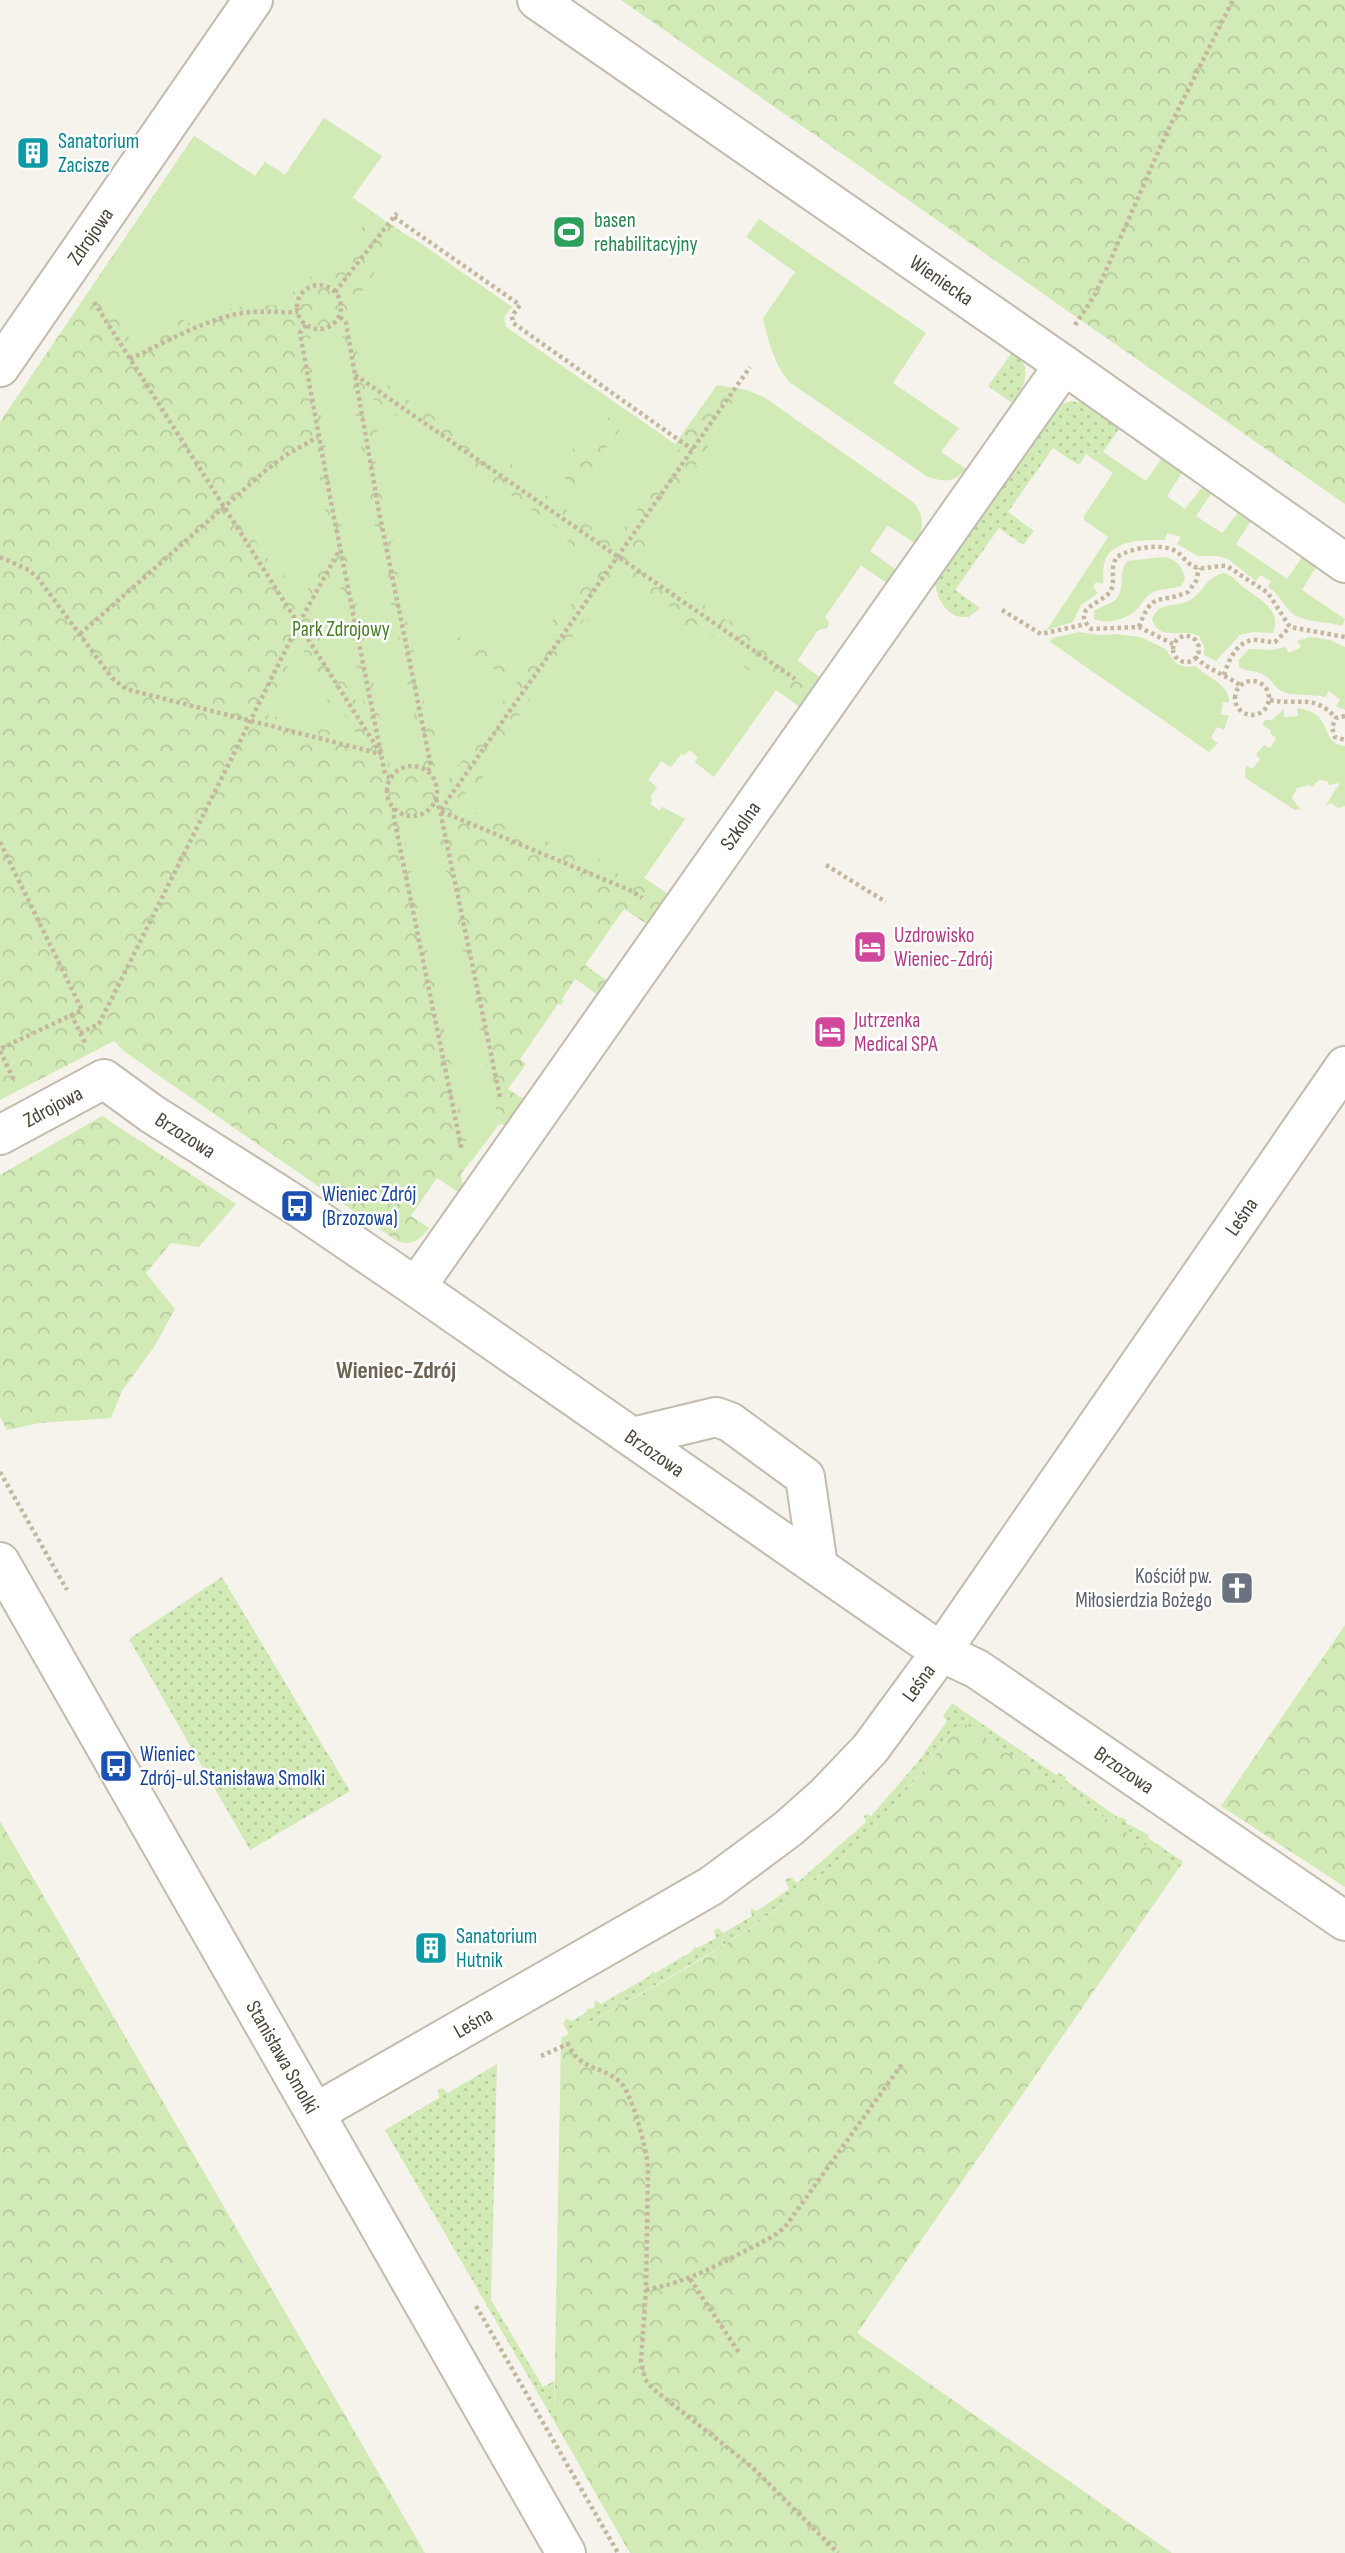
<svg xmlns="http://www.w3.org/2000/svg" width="1345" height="2553" font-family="'Sofia Sans Condensed',sans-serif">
  <defs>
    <pattern id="grass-dots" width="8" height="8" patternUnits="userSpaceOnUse" patternTransform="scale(1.75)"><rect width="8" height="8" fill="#d2eab5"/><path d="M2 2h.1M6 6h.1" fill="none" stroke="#b6ca9c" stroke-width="1.8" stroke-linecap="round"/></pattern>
    <pattern id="forest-crowns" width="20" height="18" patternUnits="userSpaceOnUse" patternTransform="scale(1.75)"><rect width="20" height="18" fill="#d2eab5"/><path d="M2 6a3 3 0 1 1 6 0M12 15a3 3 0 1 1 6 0" fill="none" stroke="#b6ca9c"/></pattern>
  </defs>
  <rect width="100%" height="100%" fill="#f6f3ec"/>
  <path fill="url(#grass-dots)" d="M1013,351C1033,367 1026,386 1012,403L988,386Z
    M1072,401L1087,404L1118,426L1119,429L1103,452L1086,454L1080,464H1077L1053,448L1008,512L1034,531L1023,545L999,528L955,590L980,608L969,617C948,620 937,600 935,582L1058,405Z
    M222,1577L350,1791L250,1850L129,1639Z
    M952,1703L1056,1775L1059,1773L1066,1777L1065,1780L1119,1818L1121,1817L1127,1820L1126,1823L1149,1835L1148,1838L1183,1862L1179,1868L961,1721C928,1762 897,1807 858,1843C773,1924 670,1976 569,2034L563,2024L566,2019L572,2021L587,2012V2009L594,2008L595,2000L601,2004L648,1977L653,1971L655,1973L691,1952L695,1947L698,1948L716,1938L714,1930L718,1928L723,1933L752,1916L750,1908L757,1911L789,1889L785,1880L791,1877L797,1883L866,1822L864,1816L867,1814L871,1816L918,1762L947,1721L943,1716Z
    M497,2064L491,2300L543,2387L554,2381V2421L385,2130L439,2098L438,2090L442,2088L448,2093Z"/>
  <path fill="url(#forest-crowns)" d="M621,0H1345V504Z
    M324,118L382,156L352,198L512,307L504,317L506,327L675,444L717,385L747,390L765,398L913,502C924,515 925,529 915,543L888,525L870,551L896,570L887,583L861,565L825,617L829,623L827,628L818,630L797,661L821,678L805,701L776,690L714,777L695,762L698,757L690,750L684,755L681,754L671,767L661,761L648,780L657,787L650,797L652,800L650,804L660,811L662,807L685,819L644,878L671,896L650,926L624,909L585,965L610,983L601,997L575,979L562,999L564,1001L561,1005L558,1004L520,1059L526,1064L508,1089L525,1100L512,1126L498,1124L461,1174L464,1196L437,1178L411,1216L429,1228C420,1240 412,1246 397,1241L125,1052L114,1041L0,1100V422L194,136L255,176L265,162L285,175Z
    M102,1116L236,1204L199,1247L171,1243L146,1273L175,1309L154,1347L122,1391L111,1418L40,1423L7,1430L0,1417V1175Z
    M1345,1625V1887L1221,1806Z
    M961,1721L1179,1868L857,2333L1172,2553H630L554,2421L561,2038C665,1981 772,1925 858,1843C897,1806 929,1763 961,1721Z
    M0,1821L425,2553H0Z"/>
  <path fill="#d2eab5" d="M324,118L382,156L352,197L373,212L327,276C305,273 293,285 288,306C247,303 223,308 186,324L182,318L171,324L174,330L135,347L95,285L194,136L255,176L265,162L285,175Z
    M759,219L926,333L893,383L959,428L941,452L966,469C954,483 945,482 928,477L789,382C774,364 768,341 763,318L795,272L746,237Z
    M413,238L512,307L504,317L506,327L618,405L587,447L571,449L562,461L563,477L575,487L591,485L601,473L599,457L632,414L680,448L646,497L640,493L634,502L639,507L614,543L516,474L519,469L509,463L506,467L426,411L430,406L420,400L416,405L360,365L353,325V305L397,240Z
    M342,332L373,516L424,764L409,762L391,771L328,462L309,338L323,340Z
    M747,390L765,398L913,502C924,515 925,529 915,543L887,525L870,551L896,570L887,583L861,565L824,617L829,623L827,628L818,630L797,660L821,678L817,684L739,630L742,624L732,618L729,622L677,586L681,581L671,575L667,579L632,555L636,548L642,551L649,540L644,536L687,476L692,479L699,468L695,465Z
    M364,393L451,453L447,459L456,465L461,460L570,537L567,543L577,549L581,545L603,559L591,576L586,572L579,581L584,586L559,622L553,619L547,629L552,631L524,671L457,636L452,646L517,682L473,744L468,741L461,750L467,754L444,786H441L431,737L438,735L435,724L429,725L411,638L417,636L415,625L408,626L391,541L397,539L395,527L388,528L373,444L379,442L377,429L370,430Z
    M314,448L322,490L314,492L317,503L324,502L332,542L298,609L282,583L286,579L281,570L276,573L236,509L245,502L249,506L258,499L254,493L281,469Z
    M1103,452L1146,481L1162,458H1164L1182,470V473L1167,496L1185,509L1204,485L1212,490L1211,494L1196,516L1222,533L1240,510L1251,521L1236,544L1287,579L1303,556L1318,564L1302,590L1345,619L1342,626C1327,621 1310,623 1296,616C1285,610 1281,595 1268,587L1271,581L1260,575L1256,581L1228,559L1217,556H1198L1177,544L1181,537L1167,533L1165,540C1146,540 1112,539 1105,561C1102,568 1104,576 1103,584L1096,582L1093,587L1098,593L1081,605L1073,622L1047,630L1108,537L1084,520V516L1113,473L1086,454Z
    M1163,557C1176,558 1183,567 1185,579L1181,586C1172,589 1162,588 1153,592C1145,596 1143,603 1137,609C1128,619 1107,625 1094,619V611C1100,606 1110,605 1115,600C1127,589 1117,573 1127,561Z
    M337,570L353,648L346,650L349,662L355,661L364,703L359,706L322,646L327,643L321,633L316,636L308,626Z
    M619,571L680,614L677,620L687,626L691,621L747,661L744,667L754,673L758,668L805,701L801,708L776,690L714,777L695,762L698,757L690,750L684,755L681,754L671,767L661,761L648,780L657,787L650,797L652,800L650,804L660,811L662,807L685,819L644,878L671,896L667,902L641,885L609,870L610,864L599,859L596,864L541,839L542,834L529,830L528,835L457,805L472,783L477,786L484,776L479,773L510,730L516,733L522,723L517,719L585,618L591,621L597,612L592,609Z
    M1224,573C1233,575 1238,584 1246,589C1262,601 1282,611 1273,633L1253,632L1240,635L1216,661L1204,655V646L1199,636C1183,627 1159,643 1152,619C1160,600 1175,609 1190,600C1204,592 1206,577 1224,573Z
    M1079,632L1100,635L1117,634L1140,637L1164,648L1177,664L1186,667L1196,666C1207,678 1224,681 1229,698V702H1223L1221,715H1229L1224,730L1217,727L1211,738L1218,743L1209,752L1050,642L1052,638Z
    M1311,637L1330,640L1345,647V710L1336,706L1340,700L1329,691L1325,697C1313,694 1289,696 1281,691C1273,686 1270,676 1260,673C1252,670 1247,672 1239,667V660L1249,649L1272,650L1285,647L1289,653L1301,647L1297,641Z
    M299,644L332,696L327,699L333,711L340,707L356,733L354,737L264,714Z
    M1297,708C1336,713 1318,743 1345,746V806L1338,808L1331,803L1325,806L1340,783L1329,785L1327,781L1319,780L1312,787L1308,785L1297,788L1292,798L1300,809L1295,810L1245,778L1246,765L1252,769L1260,760L1256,754L1264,745L1270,748L1276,738L1270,733L1271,730L1262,725L1265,720H1272L1284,709V717L1298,716Z
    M434,813L499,1124L471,1162L401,820L416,822Z"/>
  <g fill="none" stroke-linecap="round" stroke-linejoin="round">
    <defs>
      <g id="minor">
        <path id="s1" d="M537,0L1064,365L1345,563"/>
        <path id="s2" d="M0,367L253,0"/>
        <path id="s3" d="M0,1135L104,1079L152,1114L297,1206L416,1287L941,1652L977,1669L1345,1921"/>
        <path id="s4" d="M416,1287L1064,365"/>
        <path d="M633,1437L716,1417L730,1422L805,1477L818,1566"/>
        <path id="s5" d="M0,1562L566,2553"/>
        <path id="s6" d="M315,2113L711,1886L789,1828L825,1796L870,1749L941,1652L1345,1066"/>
      </g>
    </defs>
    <use href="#minor" stroke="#c2bbae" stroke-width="42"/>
    <path stroke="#c4b79f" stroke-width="4.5" stroke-dasharray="3.5 3.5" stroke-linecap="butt" d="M394,217L520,305L512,316L513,323L693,450
      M297 307a22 22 0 1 1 44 0a22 22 0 1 1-44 0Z
      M335,292L397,213
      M94,302L381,754
      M340,317L346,323L379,512L431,766L427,772
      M306,325L300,333L331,502L381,754L385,774L391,779
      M1075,325L1096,293L1167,132L1233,0
      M130,359C166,342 203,320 242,313C261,310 279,313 298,312
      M355,375L795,679
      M0,557L29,570L38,578L112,678L126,689L381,754
      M1002,610L1041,634L1086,624
      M1139,627C1153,589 1158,605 1188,592L1196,581L1199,568
      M80,634L265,471L286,455L318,437
      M1173 649a13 13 0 1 1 26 0a13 13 0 1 1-26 0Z
      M1173,644L1139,627L1091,629C1069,607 1104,604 1111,590C1116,579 1109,568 1117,557C1131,548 1162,542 1177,552C1184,557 1189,567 1199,568C1209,569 1217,565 1227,566L1268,593L1290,627L1345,637
      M1195,657C1209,670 1225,675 1240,685
      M1224,675C1229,659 1238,638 1258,640C1264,641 1269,642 1275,642L1290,627
      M1235 698a17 17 0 1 1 34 0a17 17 0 1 1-34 0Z
      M1270,700C1299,706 1314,693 1336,718
      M1345,716L1336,718L1332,727L1335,737L1345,740
      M387 791a25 25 0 1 1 50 0a25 25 0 1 1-50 0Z
      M436,799L440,811L632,891L642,898
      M394,808V818L462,1151
      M0,842L82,1010L0,1049
      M826,865L886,902
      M71,1014L86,1045
      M80,1033L99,1024L298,625L340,549
      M0,1051L15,1082
      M500,1097L440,811L750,367
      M0,1472L67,1590
      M541,2056L568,2044C581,2071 600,2065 619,2081C632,2091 647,2151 648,2168L646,2290L641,2361L645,2379L652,2388L752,2467L838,2553
      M690,2279L740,2354
      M646,2290C682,2283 711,2269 743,2252C758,2244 773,2238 785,2227L902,2064
      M476,2306L618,2553"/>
    <use href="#minor" stroke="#fff" stroke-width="38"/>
  </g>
  <defs>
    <symbol id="building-square" viewBox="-11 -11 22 22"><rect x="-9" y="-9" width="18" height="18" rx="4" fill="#0f9aa8" stroke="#fff"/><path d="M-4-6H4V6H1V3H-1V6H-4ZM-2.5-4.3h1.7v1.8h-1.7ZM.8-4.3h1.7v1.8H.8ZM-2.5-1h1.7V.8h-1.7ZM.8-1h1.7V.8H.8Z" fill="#fff"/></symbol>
    <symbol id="stadium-square" viewBox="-11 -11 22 22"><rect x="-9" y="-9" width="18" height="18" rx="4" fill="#2e9e5b" stroke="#fff"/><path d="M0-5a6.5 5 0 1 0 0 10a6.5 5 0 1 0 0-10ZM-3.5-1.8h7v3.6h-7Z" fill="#fff"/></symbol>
    <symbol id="hotel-square" viewBox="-11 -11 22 22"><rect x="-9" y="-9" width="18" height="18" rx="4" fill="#d1479c" stroke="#fff"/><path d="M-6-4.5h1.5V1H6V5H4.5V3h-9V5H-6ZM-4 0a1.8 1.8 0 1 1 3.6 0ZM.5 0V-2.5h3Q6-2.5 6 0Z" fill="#fff"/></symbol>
    <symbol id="bus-square" viewBox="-11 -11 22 22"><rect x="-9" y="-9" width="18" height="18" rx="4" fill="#1a4fb4" stroke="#fff"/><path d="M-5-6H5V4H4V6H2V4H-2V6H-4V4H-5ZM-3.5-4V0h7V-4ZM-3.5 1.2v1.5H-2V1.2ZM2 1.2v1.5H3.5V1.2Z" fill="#fff"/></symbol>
    <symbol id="church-square" viewBox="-11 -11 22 22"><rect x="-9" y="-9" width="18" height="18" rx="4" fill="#6b7280" stroke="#fff"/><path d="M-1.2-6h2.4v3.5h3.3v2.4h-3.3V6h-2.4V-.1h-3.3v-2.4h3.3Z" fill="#fff"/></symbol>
  </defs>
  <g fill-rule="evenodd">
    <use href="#building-square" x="14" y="134" width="38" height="38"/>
    <use href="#stadium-square" x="550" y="213" width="38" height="38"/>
    <use href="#hotel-square" x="851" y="928" width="38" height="38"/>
    <use href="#hotel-square" x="811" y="1013" width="38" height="38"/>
    <use href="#bus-square" x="278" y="1187" width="38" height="38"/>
    <use href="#church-square" x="1218" y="1569" width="38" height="38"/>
    <use href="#bus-square" x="97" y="1747" width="38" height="38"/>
    <use href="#building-square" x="412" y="1929" width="38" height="38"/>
  </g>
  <g text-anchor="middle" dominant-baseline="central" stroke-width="5" stroke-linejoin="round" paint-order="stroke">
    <g font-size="21" fill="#0d838f" stroke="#fff" text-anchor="start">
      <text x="58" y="141">Sanatorium<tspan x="58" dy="24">Zacisze</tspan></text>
      <text x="456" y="1936">Sanatorium<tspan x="456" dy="24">Hutnik</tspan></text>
    </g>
    <g font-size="21" fill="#27864d" stroke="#fff" text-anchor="start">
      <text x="594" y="220">basen<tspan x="594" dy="24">rehabilitacyjny</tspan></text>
    </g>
    <g font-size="21" fill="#4b4439" stroke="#fff">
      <text stroke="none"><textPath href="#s2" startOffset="159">Zdrojowa</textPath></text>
      <text stroke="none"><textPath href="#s1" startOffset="492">Wieniecka</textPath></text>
      <text stroke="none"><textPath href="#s4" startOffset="564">Szkolna</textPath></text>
      <text stroke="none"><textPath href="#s3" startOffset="60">Zdrojowa</textPath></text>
      <text stroke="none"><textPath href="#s3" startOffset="217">Brzozowa</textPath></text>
      <text stroke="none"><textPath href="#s6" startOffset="1316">Leśna</textPath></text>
      <text stroke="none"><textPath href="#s3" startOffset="784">Brzozowa</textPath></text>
      <text stroke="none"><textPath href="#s6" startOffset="749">Leśna</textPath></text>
      <text stroke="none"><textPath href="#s3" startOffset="1351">Brzozowa</textPath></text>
      <text stroke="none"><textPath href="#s6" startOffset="182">Leśna</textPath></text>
      <text stroke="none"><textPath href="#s5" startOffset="570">Stanisława Smolki</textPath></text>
    </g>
    <g font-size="21" fill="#4a7f2a" stroke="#fff">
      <text x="341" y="629">Park Zdrojowy</text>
    </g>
    <g font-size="21" fill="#b23c85" stroke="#fff" text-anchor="start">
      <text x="894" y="935">Uzdrowisko<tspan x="894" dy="24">Wieniec-Zdrój</tspan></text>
      <text x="854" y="1020">Jutrzenka<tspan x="854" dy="24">Medical SPA</tspan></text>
    </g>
    <g font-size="21" fill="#164399" stroke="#fff" text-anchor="start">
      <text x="322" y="1194">Wieniec Zdrój<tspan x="322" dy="24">(Brzozowa)</tspan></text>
      <text x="140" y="1754">Wieniec<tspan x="140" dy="24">Zdrój-ul.Stanisława Smolki</tspan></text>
    </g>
    <g font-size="21" fill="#5b616d" stroke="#fff" text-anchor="end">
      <text x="1212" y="1576">Kościół pw.<tspan x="1212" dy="24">Miłosierdzia Bożego</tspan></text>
    </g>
    <g font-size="24" font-weight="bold" fill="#6e6250" stroke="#fff">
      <text x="396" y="1370">Wieniec-Zdrój</text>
    </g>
  </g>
</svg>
